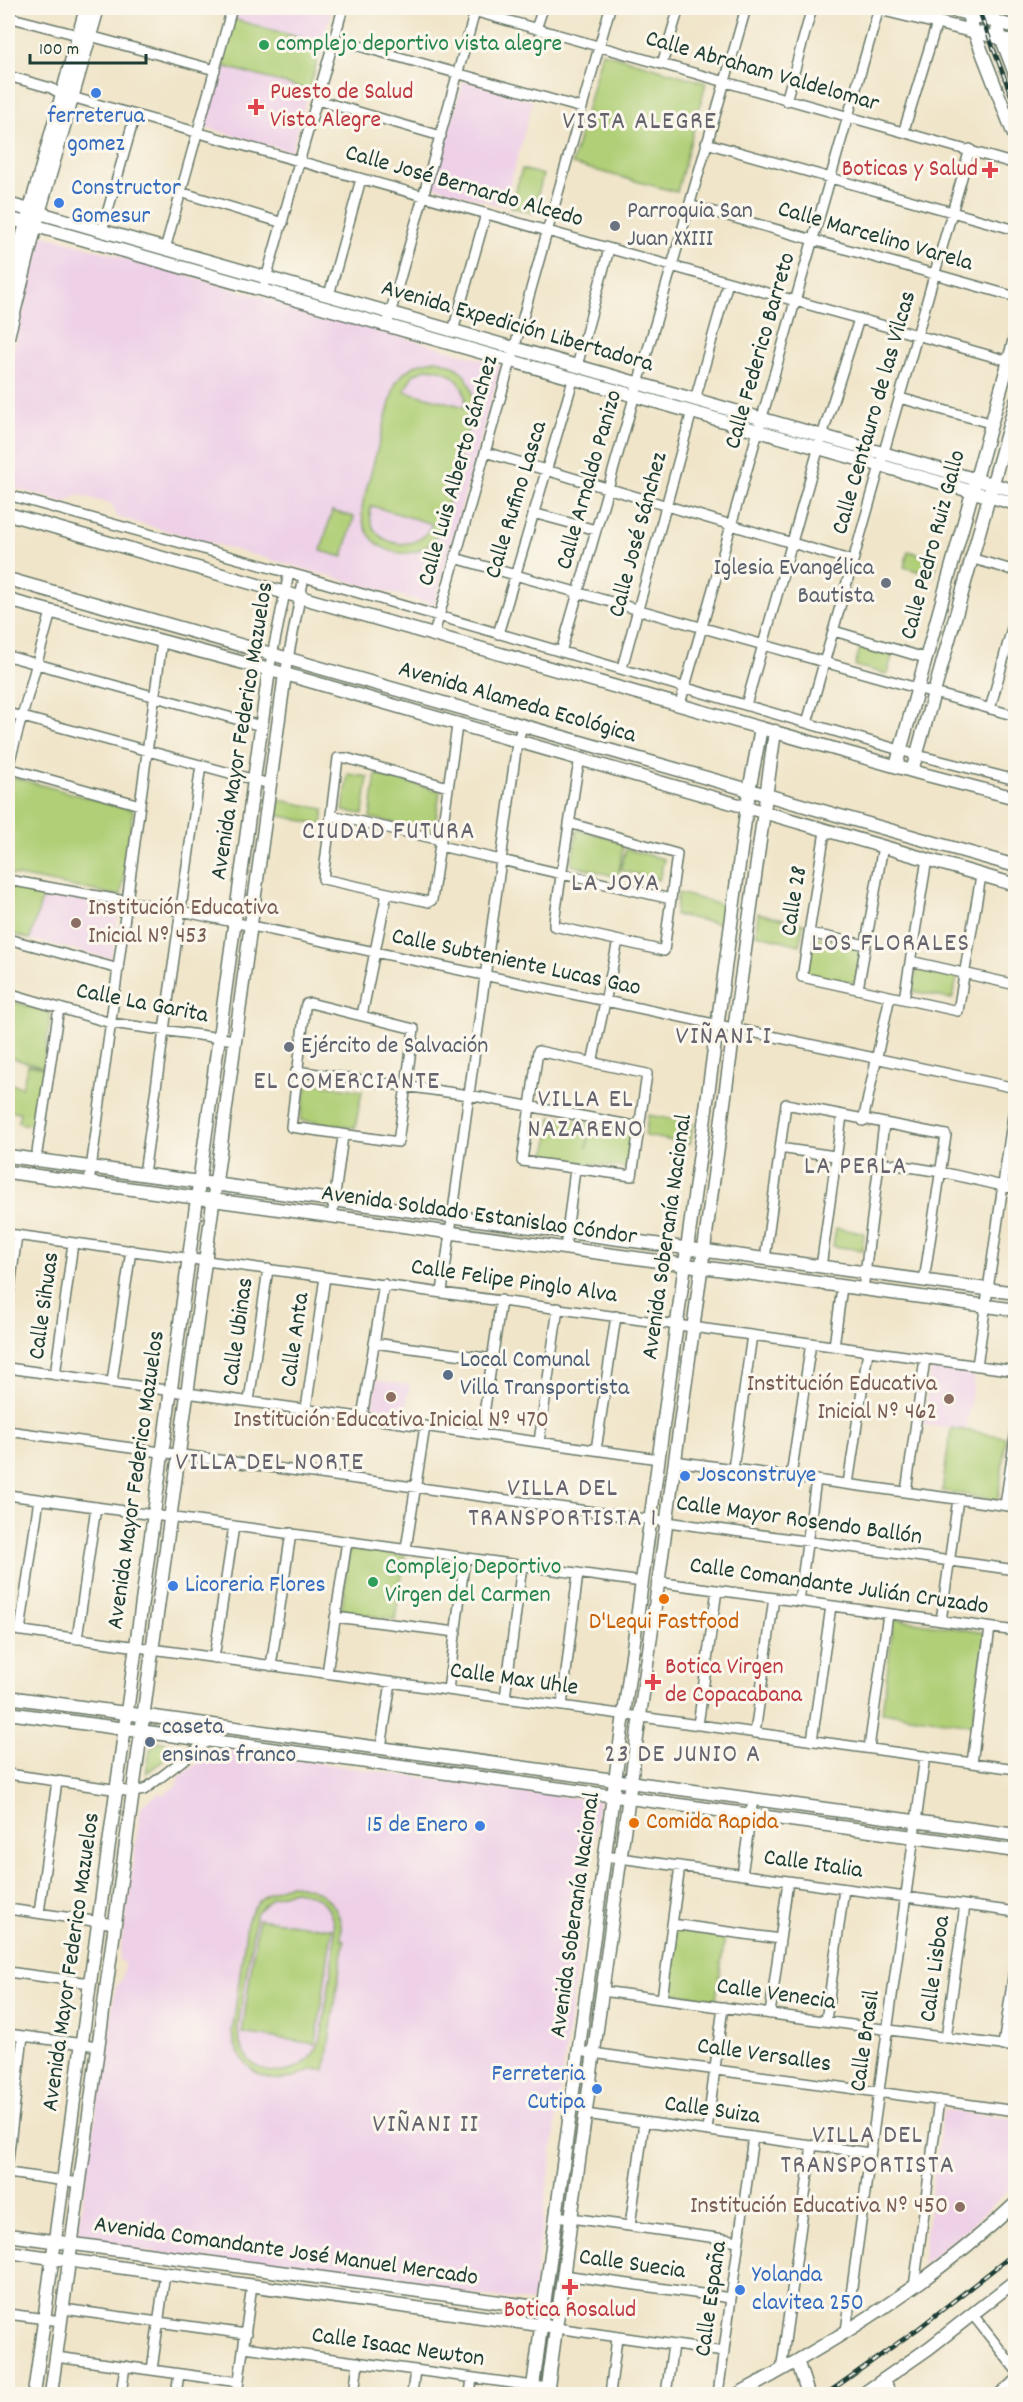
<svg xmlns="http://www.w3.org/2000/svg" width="1023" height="2402" font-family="Dekko,sans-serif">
  <rect width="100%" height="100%" fill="#fbf7ec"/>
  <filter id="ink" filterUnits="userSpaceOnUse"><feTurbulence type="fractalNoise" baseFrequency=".0167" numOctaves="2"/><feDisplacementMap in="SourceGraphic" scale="12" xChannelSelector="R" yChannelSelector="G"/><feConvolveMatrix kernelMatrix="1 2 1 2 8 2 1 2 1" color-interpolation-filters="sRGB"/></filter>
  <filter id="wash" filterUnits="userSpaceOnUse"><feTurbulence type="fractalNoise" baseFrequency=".008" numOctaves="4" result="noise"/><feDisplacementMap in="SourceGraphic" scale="24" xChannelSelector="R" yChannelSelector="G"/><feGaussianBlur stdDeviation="1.35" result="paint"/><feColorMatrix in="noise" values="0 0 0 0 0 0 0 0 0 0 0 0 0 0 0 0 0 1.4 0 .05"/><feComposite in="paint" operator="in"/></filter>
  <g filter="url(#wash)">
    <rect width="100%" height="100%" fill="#f0e5c9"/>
    <path fill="#eed0e7" d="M236,8H332L322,44L233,19Z
      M219,65L309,90L292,149L289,151L205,127L203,125Z
      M464,80L533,101L504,207L431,185Z
      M42,234L501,365L434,605L117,517L112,504L79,495L65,502L8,486V371Z
      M44,892L119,906L113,954L108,958L30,939Z
      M932,1367L975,1372L966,1430L922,1425Z
      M376,1380L410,1385L405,1413L372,1408Z
      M218,1748L372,1771L599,1801L532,2302L76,2242L116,1985L122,1980L124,1964L119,1959L141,1806L158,1793L164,1794L177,1785L178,1778Z
      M943,2110L1015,2119V2184L965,2231L922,2265Z"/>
    <path fill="#b0cf77" stroke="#688656" stroke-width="1.5" fill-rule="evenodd" d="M233,19L322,44L309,90L219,65Z
      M602,52L706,83L677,192L572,164Z
      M522,169L543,175L533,213L511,207Z
      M436,360C464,365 476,384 473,412C465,440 457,468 450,496C446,507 445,522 439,532C416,573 354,550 363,502L395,384C406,368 417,362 436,360ZM427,368C450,369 468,383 465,407L404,391L413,375ZM371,507L372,506L432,524C418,558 363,545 371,507Z
      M332,511L354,517L343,557L321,551Z
      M908,551L938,559L934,576L904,567Z
      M861,644L893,653L887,674L855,666Z
      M348,774L368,777L363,814L343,811Z
      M376,774L440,791L434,831L370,818Z
      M12,777L133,810L121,896L8,874V793Z
      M280,800L324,809L322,825L277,815Z
      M577,830L624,841L618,877L571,865Z
      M626,849L664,859L659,880L620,870Z
      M8,886L44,892L30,939L8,933Z
      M678,893L723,905L721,924L675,915Z
      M758,913L803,924L800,945L756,934Z
      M812,936L861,946L856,981L853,983L808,974L805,971Z
      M918,966L958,974L952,999L912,991Z
      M8,1000L51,1013L43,1067L8,1057Z
      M28,1065L44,1068L35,1126L18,1123L20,1112L8,1111V1083L22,1087Z
      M308,1082L362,1091L355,1128L300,1120Z
      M648,1115L693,1123L690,1144L645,1136Z
      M551,1117L590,1123L587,1149L591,1125L631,1131L626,1168L546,1159Z
      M836,1228L864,1233L862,1250L833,1246Z
      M951,1428L1006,1437L998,1500L942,1491Z
      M352,1549L405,1556L395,1620L343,1611L342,1608L349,1551Z
      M894,1619L986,1633L972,1725L882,1712Z
      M158,1741L183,1747L146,1773L150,1750Z
      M289,1885C320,1885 345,1907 341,1940H344L325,2070C308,2068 309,2072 294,2077C262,2087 237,2063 232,2033L247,1923C254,1901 267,1890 289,1885ZM294,1891C346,1896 335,1942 330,1979C327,1999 324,2019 321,2039C303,2089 237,2081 238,2027L256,1913L272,1897Z
      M258,1919L332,1929L316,2044L242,2033Z
      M676,1929L725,1936L716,2000L666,1992Z"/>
  </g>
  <g filter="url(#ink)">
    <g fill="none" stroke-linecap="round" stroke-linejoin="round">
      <defs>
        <path id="street" d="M463,8L1016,164
          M8,17L78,35
          M536,29L543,8
          M90,36L215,70
          M334,39L582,108
          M662,64L679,8
          M8,76L51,88L61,94L1016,363
          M317,100L441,136
          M786,101L812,8
          M904,130L937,23
          M706,143L1016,230
          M180,192L283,223
          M689,205L1016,297
          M102,231L135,115
          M165,249L232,8
          M265,282L343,8
          M329,295L361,179
          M387,325L476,8
          M453,331L486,214
          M577,366L609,249
          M900,398L990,423
          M695,400L728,282
          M485,452L853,561
          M8,495L304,577L917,755L1016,780
          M533,513L596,530
          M455,558L1016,716
          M970,558L1016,571
          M834,631L925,658
          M434,634L610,8
          M498,634L574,377
          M561,652L746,8
          M8,656L261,726
          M622,668L692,411
          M269,670L289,573
          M285,674L304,577
          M680,704L879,8
          M746,705L822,436L859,319
          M990,709L1016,613
          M8,713L270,784
          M807,723L970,149
          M8,767L51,612
          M8,768L140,805
          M448,787L346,758H338L323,879L429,902L432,900L457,726
          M331,815L441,840
          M569,823L677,854L664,951L554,926V922L577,773L580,760
          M825,831L802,977L958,1011L981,876
          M440,846L671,899
          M8,880L181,911L1016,1088
          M809,933L866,945
          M8,939L119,969
          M910,961L1016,985
          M858,989L883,846
          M8,993L111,1023L235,1040
          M904,999L927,859
          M310,1003L414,1029L398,1142L291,1127L305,1008L306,1004Z
          M362,1015L387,893
          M538,1051L647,1074L632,1176L522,1161Z
          M592,1063L618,941
          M296,1071L469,1095L640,1127
          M863,1121L890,996
          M779,1148L835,1156
          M36,1159L59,1008
          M878,1162L941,1172L1016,1189
          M144,1174L201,765
          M89,1184L162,641
          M332,1217L343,1136
          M8,1234L1016,1371
          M565,1249L575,1169
          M765,1259L786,1104L946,1135L924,1281
          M821,1267L842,1116
          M863,1290L884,1124
          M442,1292L517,743L522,727
          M8,1302L17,1235
          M374,1343L493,1359
          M834,1346L842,1287
          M977,1366L1016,1094
          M8,1368L659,1459
          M55,1375L73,1243
          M112,1382L131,1250
          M249,1401L268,1269
          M306,1409L325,1277
          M362,1417L384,1284
          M8,1431L1016,1570
          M481,1434L501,1300
          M539,1442L558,1308
          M596,1450L616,1316
          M674,1461L1016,1507
          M733,1469L752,1335
          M791,1476L811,1343
          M848,1484L868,1351
          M906,1492L925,1359
          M8,1495L642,1582
          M1005,1505L1016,1430
          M406,1549L425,1426
          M657,1582L1016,1631
          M799,1601L816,1480
          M335,1617L456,1632
          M941,1621L958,1499
          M8,1629L1016,1769
          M20,1631L39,1499
          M77,1639L96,1507
          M214,1658L234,1526
          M271,1666L291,1533
          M327,1673L347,1541
          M448,1690L465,1558
          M505,1698L522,1565
          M562,1706L578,1573
          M698,1725L717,1590
          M755,1733L774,1598
          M812,1741L831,1606
          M381,1748L391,1682
          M869,1748L888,1614
          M972,1763L990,1628
          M8,1774L133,1792L144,1790L209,1740
          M605,1856L1016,1912
          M742,1875L753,1799
          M8,1909L115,1924
          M39,1913L57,1781
          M672,1924L780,1939
          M8,1972L90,1983
          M602,1991L1016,2047
          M662,1999L680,1866
          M770,2014L788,1881
          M826,2021L844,1889
          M8,2034L98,2046
          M946,2038L965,1905
          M1003,2046L1016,1956
          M578,2051L1016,2111
          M585,2114L870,2153
          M707,2130L723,2007
          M8,2160L23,2036
          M8,2173L80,2183
          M556,2216L739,2241
          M630,2226L644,2122
          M563,2275L731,2298
          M914,2287L939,2100
          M63,2309L246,2334
          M8,2314L61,2321
          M973,2315L1016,2370
          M556,2328L724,2352
          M846,2331L925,1756
          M244,2347L548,2388
          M56,2357L239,2382
          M152,2370L165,2273
          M781,2371L812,2145
          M884,2381L892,2394
          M121,2394L125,2366
          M176,2394L179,2374
          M237,2394L252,2285
          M354,2394L358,2362
          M412,2394L415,2370
          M470,2394L472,2378
          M610,2394L617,2338
          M666,2394L673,2345
          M718,2394L753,2137
          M998,2394L1016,2380"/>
        <path id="secondary" d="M878,8L1016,42
          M945,8L1016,27
          M965,8L1016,140
          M990,8L1016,77
          M8,204L1016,491
          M8,218L1016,504
          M8,288L86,8
          M8,337L39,213L98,8
          M8,514L919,773L1016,798
          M8,579L1016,866
          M8,600L285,674L1016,885
          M896,766L1016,335
          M912,771L1016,401
          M8,1156L1016,1293
          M8,1172L1016,1310
          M8,1697L1016,1835
          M8,1713L1016,1851
          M8,2235L551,2309
          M8,2252L547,2326
          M798,2363L808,2394
          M34,2394L269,670
          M51,2394L285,674
          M532,2394L749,791L761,728
          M547,2394L775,731
          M738,2394C838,2340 933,2281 1016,2203
          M863,2394L929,2348L1016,2280"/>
      </defs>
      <use href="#street" stroke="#687868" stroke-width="12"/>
      <use href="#secondary" stroke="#687868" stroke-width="15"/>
      <use href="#street" stroke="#fff" stroke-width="9"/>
      <use href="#secondary" stroke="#fff" stroke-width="12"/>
      <defs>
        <path id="rail" d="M978,8L1016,108
          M826,2394L919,2328L1016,2252"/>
      </defs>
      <use href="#rail" stroke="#1f3d34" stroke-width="4.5"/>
      <use href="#rail" stroke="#fbf7ec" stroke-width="2" stroke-dasharray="7" stroke-linecap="butt"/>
    </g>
  </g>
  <g fill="#2e9e5b" stroke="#fbf7ec" stroke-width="2">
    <circle cx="264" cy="45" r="6"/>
    <circle cx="373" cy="1582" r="6"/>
  </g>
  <g fill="#3f7fe0" stroke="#fbf7ec" stroke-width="2">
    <circle cx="96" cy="93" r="6"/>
    <circle cx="59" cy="203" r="6"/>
    <circle cx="685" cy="1476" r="6"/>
    <circle cx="173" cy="1586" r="6"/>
    <circle cx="480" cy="1826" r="6"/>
    <circle cx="597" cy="2089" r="6"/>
    <circle cx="740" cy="2290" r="6"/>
  </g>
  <g fill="#e0444e" stroke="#fbf7ec" stroke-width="2">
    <path d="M253 98h6v6h6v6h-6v6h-6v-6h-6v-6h6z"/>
    <path d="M987 161h6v6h6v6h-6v6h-6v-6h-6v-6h6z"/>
    <path d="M650 1673h6v6h6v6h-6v6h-6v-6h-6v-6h6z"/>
    <path d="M567 2278h6v6h6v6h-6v6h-6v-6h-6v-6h6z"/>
  </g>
  <g fill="#6b7280" stroke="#fbf7ec" stroke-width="2">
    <circle cx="615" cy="226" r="6"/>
    <circle cx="886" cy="583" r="6"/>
    <circle cx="289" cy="1047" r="6"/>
  </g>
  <g fill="#8d6e63" stroke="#fbf7ec" stroke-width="2">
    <circle cx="76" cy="923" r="6"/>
    <circle cx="391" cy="1397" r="6"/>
    <circle cx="949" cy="1399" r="6"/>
    <circle cx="960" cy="2207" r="6"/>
  </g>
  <g fill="#5c6f8a" stroke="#fbf7ec" stroke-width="2">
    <circle cx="448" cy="1375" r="6"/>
    <circle cx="150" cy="1742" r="6"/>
  </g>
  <g fill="#e8710a" stroke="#fbf7ec" stroke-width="2">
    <circle cx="664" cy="1599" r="6"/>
    <circle cx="634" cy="1823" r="6"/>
  </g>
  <g text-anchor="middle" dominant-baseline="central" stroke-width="6" stroke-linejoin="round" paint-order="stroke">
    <g font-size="24" fill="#27864d" stroke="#fbf7ec" text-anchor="start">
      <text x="276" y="45">complejo deportivo vista alegre</text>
      <text x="385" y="1568">Complejo Deportivo<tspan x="385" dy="28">Virgen del Carmen</tspan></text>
    </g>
    <g font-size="24" fill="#1f3d34" stroke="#fbf7ec">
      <text transform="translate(762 72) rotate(16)">Calle Abraham Valdelomar</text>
      <text transform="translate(464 187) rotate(16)">Calle José Bernardo Alcedo</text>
      <text transform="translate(875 237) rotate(16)">Calle Marcelino Varela</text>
      <text transform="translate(517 327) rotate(16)">Avenida Expedición Libertadora</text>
      <text transform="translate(761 351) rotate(-74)">Calle Federico Barreto</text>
      <text transform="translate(875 413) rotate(-74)">Calle Centauro de las Vilcas</text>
      <text transform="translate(459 471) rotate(-74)">Calle Luis Alberto Sánchez</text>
      <text transform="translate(590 480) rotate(-74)">Calle Arnaldo Panizo</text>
      <text transform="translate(517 500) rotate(-73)">Calle Rufino Lasca</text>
      <text transform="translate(639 535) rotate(-75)">Calle José Sánchez</text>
      <text transform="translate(934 545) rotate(-75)">Calle Pedro Ruiz Gallo</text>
      <text transform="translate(517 703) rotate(16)">Avenida Alameda Ecológica</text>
      <text transform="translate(243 731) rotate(-81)">Avenida Mayor Federico Mazuelos</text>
      <text transform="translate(795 901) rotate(-81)">Calle 28</text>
      <text transform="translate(516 963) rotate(12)">Calle Subteniente Lucas Gao</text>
      <text transform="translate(142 1004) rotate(11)">Calle La Garita</text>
      <text transform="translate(479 1216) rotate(8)">Avenida Soldado Estanislao Cóndor</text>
      <text transform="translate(668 1237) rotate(-82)">Avenida Soberanía Nacional</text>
      <text transform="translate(514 1282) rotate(8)">Calle Felipe Pinglo Alva</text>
      <text transform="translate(45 1306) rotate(-82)">Calle Sihuas</text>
      <text transform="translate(239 1332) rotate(-82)">Calle Ubinas</text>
      <text transform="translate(296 1340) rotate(-82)">Calle Anta</text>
      <text transform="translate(137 1480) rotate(-82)">Avenida Mayor Federico Mazuelos</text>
      <text transform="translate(799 1521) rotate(8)">Calle Mayor Rosendo Ballón</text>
      <text transform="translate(839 1587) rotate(8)">Calle Comandante Julián Cruzado</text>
      <text transform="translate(514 1680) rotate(8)">Calle Max Uhle</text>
      <text transform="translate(813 1865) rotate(8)">Calle Italia</text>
      <text transform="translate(576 1915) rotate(-82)">Avenida Soberanía Nacional</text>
      <text transform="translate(72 1962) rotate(-82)">Avenida Mayor Federico Mazuelos</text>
      <text transform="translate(936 1969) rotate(-82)">Calle Lisboa</text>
      <text transform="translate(776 1995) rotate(8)">Calle Venecia</text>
      <text transform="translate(866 2041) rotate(-82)">Calle Brasil</text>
      <text transform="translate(764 2056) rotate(8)">Calle Versalles</text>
      <text transform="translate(712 2111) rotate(8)">Calle Suiza</text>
      <text transform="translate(286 2252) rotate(8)">Avenida Comandante José Manuel Mercado</text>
      <text transform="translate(632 2265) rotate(8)">Calle Suecia</text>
      <text transform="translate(712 2299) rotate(-82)">Calle España</text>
      <text transform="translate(398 2348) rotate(8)">Calle Isaac Newton</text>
    </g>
    <g font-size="24" fill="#be3a42" stroke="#fbf7ec" text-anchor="start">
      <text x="270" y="93">Puesto de Salud<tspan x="270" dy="28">Vista Alegre</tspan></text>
      <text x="978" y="170" text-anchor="end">Boticas y Salud</text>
      <text x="665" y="1668">Botica Virgen<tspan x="665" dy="28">de Copacabana</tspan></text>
      <text x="570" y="2311" text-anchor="middle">Botica Rosalud</text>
    </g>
    <g font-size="24" fill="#366cbe" stroke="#fbf7ec" text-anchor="start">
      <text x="96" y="117" text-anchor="middle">ferreterua<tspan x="96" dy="28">gomez</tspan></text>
      <text x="71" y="189">Constructor<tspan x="71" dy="28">Gomesur</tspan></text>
      <text x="697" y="1476">Josconstruye</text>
      <text x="185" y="1586">Licoreria Flores</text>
      <text x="468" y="1826" text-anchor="end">15 de Enero</text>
      <text x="585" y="2075" text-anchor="end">Ferreteria<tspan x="585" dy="28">Cutipa</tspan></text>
      <text x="752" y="2276">Yolanda<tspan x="752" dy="28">clavitea 250</tspan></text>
    </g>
    <g font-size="24" fill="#5b616d" stroke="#fbf7ec" text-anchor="start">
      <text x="627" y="212">Parroquia San<tspan x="627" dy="28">Juan XXIII</tspan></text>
      <text x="874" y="569" text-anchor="end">Iglesia Evangélica<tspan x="874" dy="28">Bautista</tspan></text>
      <text x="301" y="1047">Ejército de Salvación</text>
    </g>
    <g font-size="24" fill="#785e54" stroke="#fbf7ec" text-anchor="end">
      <text x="88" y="909" text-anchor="start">Institución Educativa<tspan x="88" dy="28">Inicial Nº 453</tspan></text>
      <text x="937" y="1385">Institución Educativa<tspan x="937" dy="28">Inicial Nº 462</tspan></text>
      <text x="391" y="1421" text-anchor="middle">Institución Educativa Inicial Nº 470</text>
      <text x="948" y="2207">Institución Educativa Nº 450</text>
    </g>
    <g font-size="24" fill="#4e5e75" stroke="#fbf7ec" text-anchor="start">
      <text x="460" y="1361">Local Comunal<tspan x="460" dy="28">Villa Transportista</tspan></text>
      <text x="162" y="1728">caseta<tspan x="162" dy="28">ensinas franco</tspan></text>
    </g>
    <g font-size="24" fill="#c56008" stroke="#fbf7ec">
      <text x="664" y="1623">D'Lequi Fastfood</text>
      <text x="646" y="1823" text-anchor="start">Comida Rapida</text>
    </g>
    <g font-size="26" letter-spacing="1.5" fill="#65646e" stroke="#fbf7ec">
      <text x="640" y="122">VISTA ALEGRE</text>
      <text x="389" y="832">CIUDAD FUTURA</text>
      <text x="616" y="884">LA JOYA</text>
      <text x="891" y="944">LOS FLORALES</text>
      <text x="347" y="1082">EL COMERCIANTE</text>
      <text x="586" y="1100">VILLA EL<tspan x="586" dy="30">NAZARENO</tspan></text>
      <text x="856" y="1167">LA PERLA</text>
      <text x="270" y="1463">VILLA DEL NORTE</text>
      <text x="563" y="1489">VILLA DEL<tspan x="563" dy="30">TRANSPORTISTA 1</tspan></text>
      <text x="683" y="1755">23 DE JUNIO A</text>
      <text x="868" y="2136">VILLA DEL<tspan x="868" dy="30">TRANSPORTISTA</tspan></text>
    </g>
    <g font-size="27" letter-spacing="1.5" fill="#65646e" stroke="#fbf7ec">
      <text x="724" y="1037">VIÑANI I</text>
      <text x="426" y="2125">VIÑANI II</text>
    </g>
  </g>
  <rect width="1023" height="2402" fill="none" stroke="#fbf7ec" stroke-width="30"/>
  <path d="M30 54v9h116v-9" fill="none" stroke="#1f3d34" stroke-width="3"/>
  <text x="39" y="54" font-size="18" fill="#1f3d34" stroke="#fbf7ec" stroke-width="4.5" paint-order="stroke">100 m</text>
</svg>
